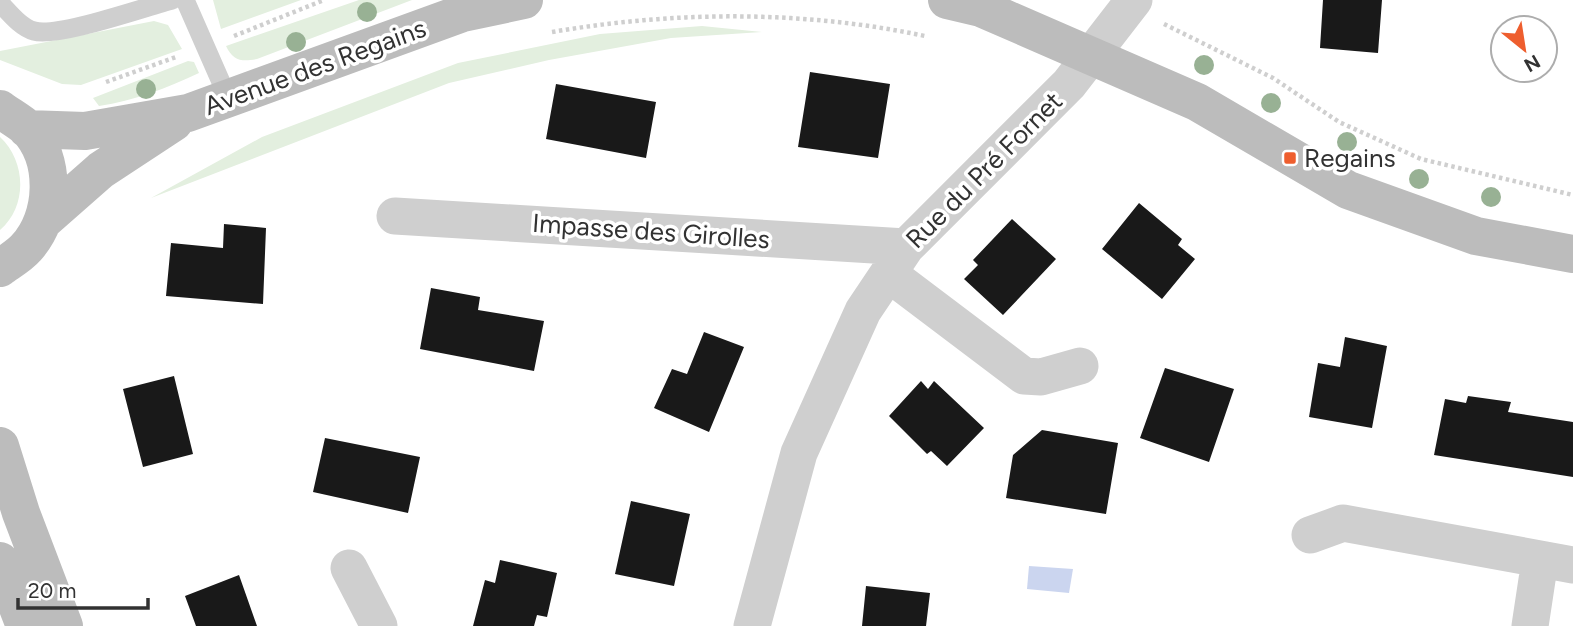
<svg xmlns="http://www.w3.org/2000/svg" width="1573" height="626" font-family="Figtree,sans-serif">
  <rect width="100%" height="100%" fill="#fff"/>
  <path fill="#e3efdf" d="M213,0H301L221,29Z
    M359,0H412L257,59C242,62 233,61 226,46Z
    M154,21L168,25L182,49L81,85L62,84L0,60V51Z
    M702,26L762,32L671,38L549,60L449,83L151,198L262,137L458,63L600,34Z
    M188,61L194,62L199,73C167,88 134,101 99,106L93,98Z
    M0,137C26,161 28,206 0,230Z"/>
  <path fill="#cbd5ef" d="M1029,566L1073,569L1069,593L1027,589Z"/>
  <path fill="#191919" d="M1323,0H1382L1378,53L1320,48Z
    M810,72L890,84L878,158L798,147Z
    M556,84L656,102L646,158L546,139Z
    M1139,203L1182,239L1178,245L1195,259L1162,299L1102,249Z
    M1012,219L1056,259L1003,315L964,279L978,265L973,260Z
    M224,224L266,228L263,304L166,296L171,243L223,248Z
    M431,288L480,297L478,310L544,321L534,371L420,349Z
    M704,332L744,347L709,432L654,408L672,369L687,374Z
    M1345,337L1387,346L1372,428L1309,417L1318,363L1340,367Z
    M1165,368L1234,389L1209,462L1140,438Z
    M174,376L193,454L143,467L123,389Z
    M921,381L928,389L934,381L984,428L947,466L931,451L927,454L889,416Z
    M1468,396L1511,402L1508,412L1573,422V477L1434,455L1445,399L1466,403Z
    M1042,430L1118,443L1106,514L1006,498L1013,455Z
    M325,438L420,457L408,513L313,492Z
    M631,501L690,514L674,586L615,574Z
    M500,560L557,573L547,617L537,615L534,626H473L485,580L495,583Z
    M239,575L257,626H196L185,596Z
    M866,586L930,593L926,626H862Z"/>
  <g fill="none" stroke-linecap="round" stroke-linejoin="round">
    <path stroke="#cfcfcf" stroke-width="4.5" stroke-dasharray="3.5 3.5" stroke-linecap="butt" d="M1164,24L1273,78L1339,122L1421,159L1573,195
      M552,32C675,11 802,10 925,36
      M234,36L324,0
      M106,82L176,57"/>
    <path stroke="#cfcfcf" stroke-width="19" d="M185,0L228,98
      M0,3C9,12 20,27 34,31C57,38 145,7 172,0"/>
    <path stroke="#cfcfcf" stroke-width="37" d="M395,216L906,247
      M889,274L1024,376L1041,377L1080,366
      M1310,535L1343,523L1573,565
      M349,568L379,626
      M752,626L799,453L863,311L906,247L1069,84L1134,0
      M1530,626L1540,560"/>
    <path stroke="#bcbcbc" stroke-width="38" d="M947,0L981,8L1197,102L1348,190L1476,236L1573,254
      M0,109C8,115 19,121 27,128C57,159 55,217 26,248C19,256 8,262 0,268
      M27,129L85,131L188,113L463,13L524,0
      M43,221L101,170L174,122
      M0,446L21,513L64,626
      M0,561L25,626"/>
  </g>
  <g fill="#98b194">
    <circle cx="367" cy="12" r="10"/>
    <circle cx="296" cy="42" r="10"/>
    <circle cx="1204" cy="65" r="10"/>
    <circle cx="146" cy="89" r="10"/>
    <circle cx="1271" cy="103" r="10"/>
    <circle cx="1347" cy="142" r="10"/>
    <circle cx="1419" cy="179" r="10"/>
    <circle cx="1491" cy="197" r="10"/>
  </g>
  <rect fill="#ee5e2e" stroke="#fff" stroke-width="2.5" x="1283" y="151" width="14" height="14" rx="3.5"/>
  <g text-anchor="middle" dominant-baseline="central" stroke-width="7" stroke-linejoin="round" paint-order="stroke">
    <g font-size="26" fill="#323232" stroke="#fff">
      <text transform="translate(315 67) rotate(-20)">Avenue des Regains</text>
      <text transform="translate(984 170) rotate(-45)">Rue du Pré Fornet</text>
      <text transform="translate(651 231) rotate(4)">Impasse des Girolles</text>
    </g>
    <g font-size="26" fill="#323232" stroke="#fff" text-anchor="start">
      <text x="1304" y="158">Regains</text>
    </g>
  </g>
  <g transform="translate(1524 49) rotate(150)"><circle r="33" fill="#ffffff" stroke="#adadad" stroke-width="2"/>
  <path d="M0-5L12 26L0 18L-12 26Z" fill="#ee5e2e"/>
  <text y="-10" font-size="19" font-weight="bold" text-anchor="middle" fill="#323232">N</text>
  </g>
  <path d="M18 598v10h130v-10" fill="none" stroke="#323232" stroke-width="3.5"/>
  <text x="28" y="598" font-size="21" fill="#323232" stroke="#ffffff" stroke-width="5" paint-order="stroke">20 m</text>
</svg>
